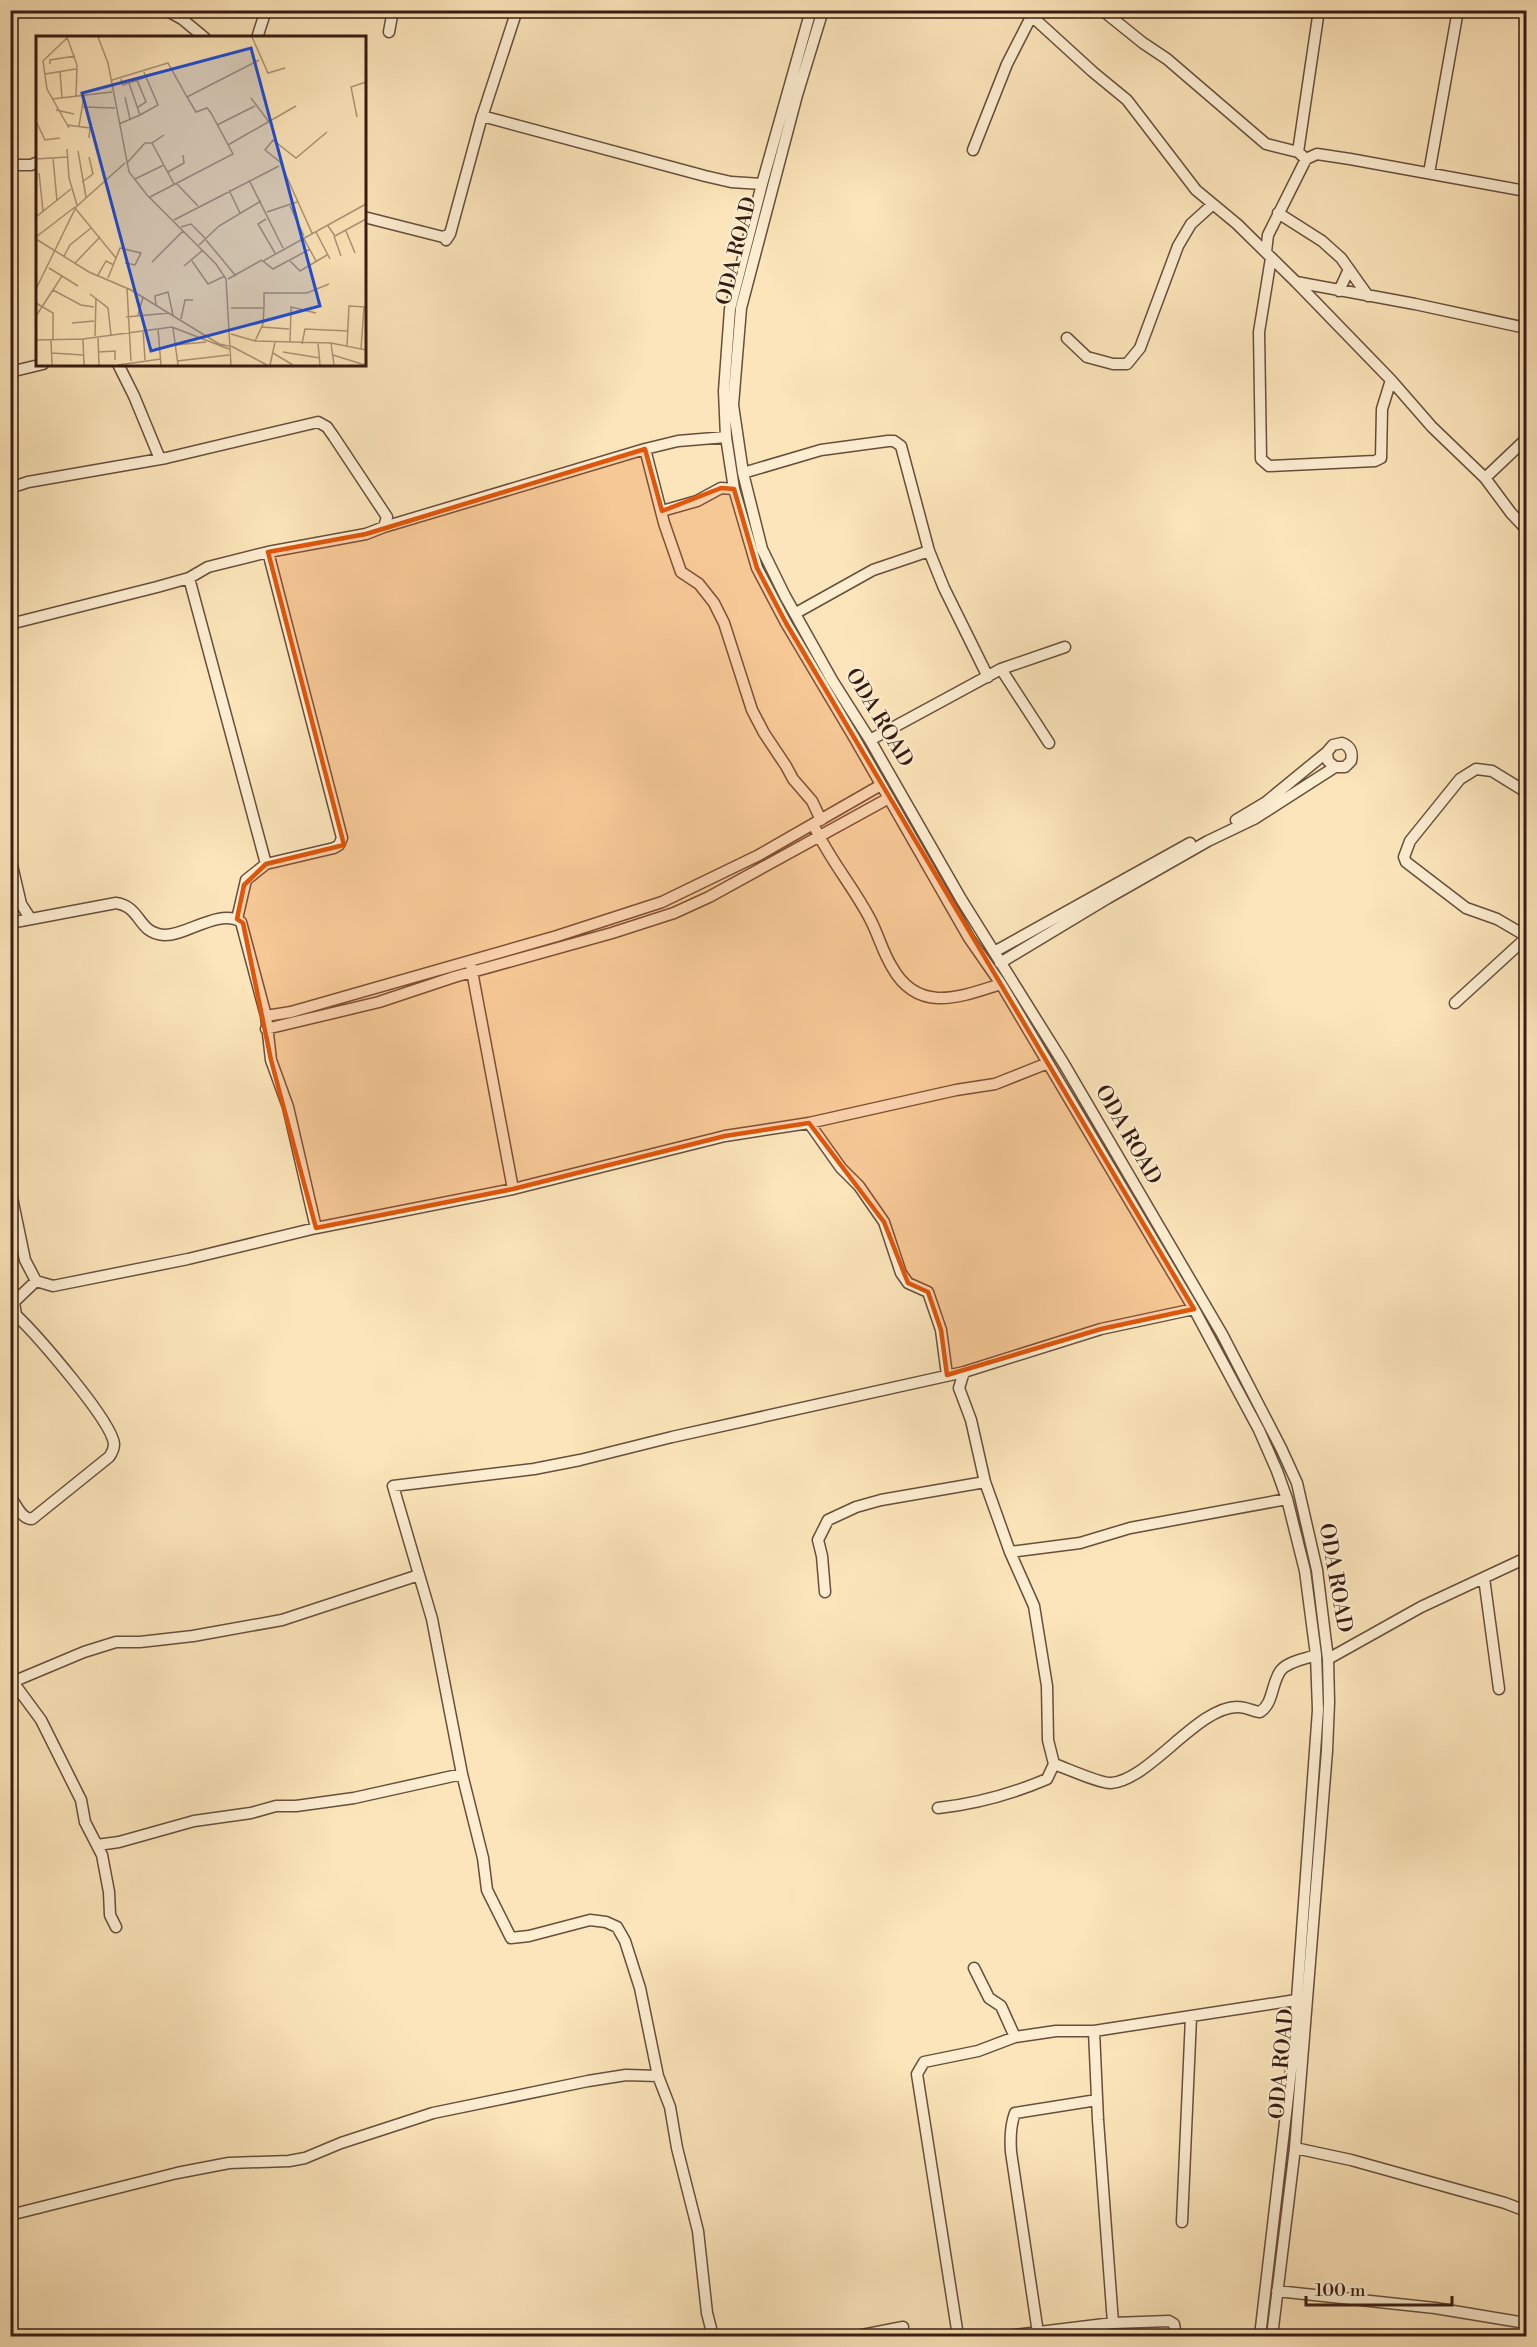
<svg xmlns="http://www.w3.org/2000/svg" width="1537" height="2347" font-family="'Libre Bodoni',serif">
  <rect width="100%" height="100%" fill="#fce5ba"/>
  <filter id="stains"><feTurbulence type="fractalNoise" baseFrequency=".00333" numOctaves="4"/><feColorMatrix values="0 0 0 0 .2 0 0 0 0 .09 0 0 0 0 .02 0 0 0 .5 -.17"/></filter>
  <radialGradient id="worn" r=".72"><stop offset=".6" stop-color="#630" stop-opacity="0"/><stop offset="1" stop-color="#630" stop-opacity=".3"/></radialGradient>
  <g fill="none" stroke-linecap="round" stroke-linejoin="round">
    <defs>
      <path id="minor" d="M166,10L182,19L205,38
        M811,10L762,184L730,309L724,391L726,437L734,489L757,568L786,623L855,739L969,938L1001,984L1194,1309L1259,1430L1277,1471L1287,1499L1305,1571L1316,1655L1318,1710L1293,2054L1260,2336
        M823,10L797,95L741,308L733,405L743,473L762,549L785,596L832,680L870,740L961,899L1064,1064L1222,1334L1281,1448L1297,1483L1317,1570L1328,1659L1329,1702L1327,1751L1295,2148L1272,2336
        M1025,10L1093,72L1127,100L1196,190L1237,224L1296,282L1391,380L1432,427L1485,478L1511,513L1526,529
        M1102,10L1143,43L1167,59L1266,144L1298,152L1306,159L1317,154L1350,159L1526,191
        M389,32L393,10
        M257,38L266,10
        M482,116L705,176L731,182L762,184
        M973,150L1007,64L1031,17
        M1298,152L1319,10
        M10,165H31L38,162
        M1429,173L1458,10
        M1278,213L1322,241L1341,258L1368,296
        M364,217L443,237L448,235L446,240L450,234L481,120L517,10
        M1266,252L1268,235L1306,159
        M1271,258L1259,332L1261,459L1269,466L1375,461L1381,458L1382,409L1391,380
        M1296,282L1415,304L1526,328
        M1339,291L1349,269
        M1067,338L1087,357L1113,364H1127L1140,348L1178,246L1191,224L1212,205
        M118,364L134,396L160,459
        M10,372L43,364
        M645,449L664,523L681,572L699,584L714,603L724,623L752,710L764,733L786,766L793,779L812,801L821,820
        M743,473L821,450L888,441H894L901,446L929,551L944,588L988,677
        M1485,478L1526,439
        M10,488L28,482L166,458L318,422L327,427L334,437L387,517L384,527L366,534L268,552L208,567L189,578L157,587L10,624
        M662,511L697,501L721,488L734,489
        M384,527L645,449L678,441L726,437
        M189,578L266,864
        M796,613L873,570L929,551
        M1001,669L1049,743
        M870,740L1001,669L1065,647
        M1526,792L1492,771L1476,769L1460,779L1410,841L1404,857L1406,862L1466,908L1497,919L1526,936
        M1236,820L1266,802L1327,752
        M816,830C831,861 853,887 869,917C878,933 882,951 892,967C918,1014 960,997 1001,984
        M10,857L21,904L30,918
        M237,919L246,880L266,864L334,848L339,845L342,838L268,552
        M10,923L116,903C142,907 137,933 164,935C186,936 219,908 241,922L266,1016L271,1060L288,1107L316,1228
        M994,952L1190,843
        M1000,963L1108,898L1208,841L1254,819L1335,767H1345L1351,761C1353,752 1350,746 1342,743L1333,745L1327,752L1328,761L1335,767
        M471,966L513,1189
        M1455,1003L1526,938
        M266,1016L291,1012L557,936L662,902L759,855L881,785
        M266,1029L379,1002L454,977L612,933L674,913L709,897L889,798
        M809,1123L841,1168L859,1186L884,1222L901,1273L908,1283L928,1292L941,1330L947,1375
        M10,1188L25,1260L36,1281L53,1286L188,1259L316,1228L513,1189L725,1136L809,1123L956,1090L995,1084L1048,1063
        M10,1497C17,1505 21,1519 32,1519L109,1457C112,1453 114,1449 114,1444C112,1421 36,1334 16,1315L14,1302L36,1281
        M1010,1552L1080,1543L1130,1528L1287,1499
        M1484,1578L1499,1689
        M825,1592L822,1556L818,1540L828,1520L856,1507L881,1500L985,1482
        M1328,1659L1421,1607L1526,1558
        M13,1682L41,1720L81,1800L85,1822L102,1855L109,1892L110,1915L116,1927
        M10,1683L84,1652L116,1642H140L193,1636L282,1620L419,1575
        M1054,1764C1066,1768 1101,1784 1111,1783C1150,1780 1198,1706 1238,1707C1245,1707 1253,1711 1260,1712C1274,1703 1271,1683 1281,1670C1289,1661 1305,1659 1316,1655
        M938,1808C975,1804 1012,1794 1047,1779L1054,1764L1048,1740L1047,1686L1034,1606L1010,1552L985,1482L971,1420L959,1388L964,1372
        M97,1845L119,1842L194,1821L251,1813L276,1806H296L354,1798L462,1774
        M974,1968L989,1998L1001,2006L1015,2037
        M658,2076L640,1988L625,1941L617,1927L606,1922L590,1920L529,1936L511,1938L487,1890L483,1858L462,1774L432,1619L393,1486L534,1469L580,1460L672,1437L964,1372L1101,1329L1194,1309
        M1295,2148L1351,2160L1505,2203L1526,2211
        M10,2215L177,2173L229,2163L289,2161L305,2158L341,2143L433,2113L588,2081L626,2075L658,2076L670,2107L677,2148L698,2231L707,2313L713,2336
        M1182,2222L1191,2017
        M1277,2291L1435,2308L1526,2323
        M1113,2323L1098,2120L1094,2031L1296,2000
        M1038,2333L1011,2152C1010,2138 1010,2126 1015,2113L1097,2100
        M857,2336L903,2327
        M958,2336L917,2074L924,2062L978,2051L1015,2037L1056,2031H1094
        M1006,2336L1113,2323L1169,2321L1174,2324L1176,2336"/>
    </defs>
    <use href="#minor" stroke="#684e3c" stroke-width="13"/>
    <use href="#minor" stroke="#fdeed2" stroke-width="10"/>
  </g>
  <path fill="#df560c" fill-opacity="0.2" stroke="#df560c" stroke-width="4.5" stroke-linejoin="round" d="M645,449L662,511L721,488L734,489L757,568L786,623L1194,1309L1101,1329L947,1375L941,1330L928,1292L908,1283L884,1222L809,1123L725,1136L513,1189L316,1228L271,1060L243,923L237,919L244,885L266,864L344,845L268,552L366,534Z"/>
  <g text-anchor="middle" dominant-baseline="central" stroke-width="4.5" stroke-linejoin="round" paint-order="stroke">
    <g font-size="21" fill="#371b12" stroke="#fdeed2">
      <text transform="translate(737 251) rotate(-76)">ODA ROAD</text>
      <text transform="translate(879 718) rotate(59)">ODA ROAD</text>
      <text transform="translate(1128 1135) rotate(60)">ODA ROAD</text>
      <text transform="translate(1335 1578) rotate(80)">ODA ROAD</text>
      <text transform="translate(1282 2064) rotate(-85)">ODA ROAD</text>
    </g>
  </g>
  <g transform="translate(36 36)">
    <rect width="330" height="330" fill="#fce5ba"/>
    <path fill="none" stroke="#ad9477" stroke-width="1.5" d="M31,1L41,29L40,60M62,1L72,27L93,136L111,159L180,228L190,243L195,329M216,1L232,37L249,32M31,2L7,25L11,53L33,92M14,28V24L39,20M24,36L26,62M9,38L40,33M85,43L87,49L110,41M76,44L132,27L151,61L223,24M101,44L110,66L102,71M89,61L94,83M215,62L233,86M16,63L76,56M47,71L79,72M20,74L38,78M104,79L122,69L107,34M321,81L315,51L330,46M0,85L9,104L24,102M83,88L104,79L93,47M31,89L54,92L53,102M181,89L219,70M43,90L48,60M128,99L116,107L138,148M192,109L260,70M31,113L33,142L41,169M42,115L50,161M17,122L21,165M0,123L31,121M91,127L109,107H116M132,136L148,127L147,119M3,137L7,175M99,143L128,129M213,144L247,212M46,146L57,138L53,121M140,147L162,170M193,154L204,177M114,161L197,118L175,77L171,72L160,76L151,61M254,170L268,200M39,172L80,222M231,176L261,166M0,181L35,153M230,183L222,188L239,217M138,184L243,130M292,190L299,200L330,183M145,191L155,188L169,202M310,195L319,217M280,196L294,223M276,197L244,126L229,114L237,104L260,122L291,96M298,200L305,220M0,201L39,171M267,201L280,225M0,203L53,236L95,254L183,308L193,310M170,204L200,240M163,209L183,190L225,165M274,213L237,233L227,225L330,168M28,220L34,209L55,192M156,225L172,248L189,240M254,225L264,235L291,219M116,226L147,195M39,227L64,201M148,230L167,214M13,232L42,250M62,239L70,225L78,229M72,242L84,212L105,217L99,229L89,227M192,243L226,224M91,252L95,325M0,253L40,171L89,127M17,254L45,269L58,271M54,258L72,272L75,299M0,267L17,277V303M120,269L119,260L132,256L137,279M195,272H228M102,279L107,261M0,280L26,240M90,281L133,277M145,283L149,264H157M36,287L58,285M226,291L253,293M137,292L142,329M122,293L125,329M107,294L109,324M195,298L219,305L295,307L330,314M59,300L60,262M62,301L63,329M47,303L48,329M0,304L47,303L136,291L193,313M15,304L16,329M219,305L227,288L228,271V257H271L293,248M254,307L255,271L280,277M282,307L284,329M295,307L298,329M266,308L269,293L312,295M139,309L170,306M195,310L231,329M311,310L313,270L330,271M325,313L328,271M62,316L79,315V324M247,316L284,322M16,317L47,319M237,317L257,329M297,319L329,329M141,325L193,319M82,329L125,323M234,329L239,306"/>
    <path fill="#1d4ed8" fill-opacity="0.15" stroke="#1d4ed8" stroke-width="3" d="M215,12L284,270L115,315L46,57Z"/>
    <rect width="330" height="330" fill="none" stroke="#371b12" stroke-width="3"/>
  </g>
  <rect width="1537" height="2347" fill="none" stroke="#fce5ba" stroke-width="36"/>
  <rect x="12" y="12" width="1513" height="2323" fill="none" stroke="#371b12" stroke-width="3"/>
  <rect x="18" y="18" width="1501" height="2311" fill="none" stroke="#371b12" stroke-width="1.5"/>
  <path d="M1306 2296v9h146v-9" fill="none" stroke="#371b12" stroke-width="3"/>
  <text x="1315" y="2296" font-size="18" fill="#371b12" stroke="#fdeed2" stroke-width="4.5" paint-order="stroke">100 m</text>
  <rect width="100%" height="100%" filter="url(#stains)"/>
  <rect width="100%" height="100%" fill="url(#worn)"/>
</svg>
